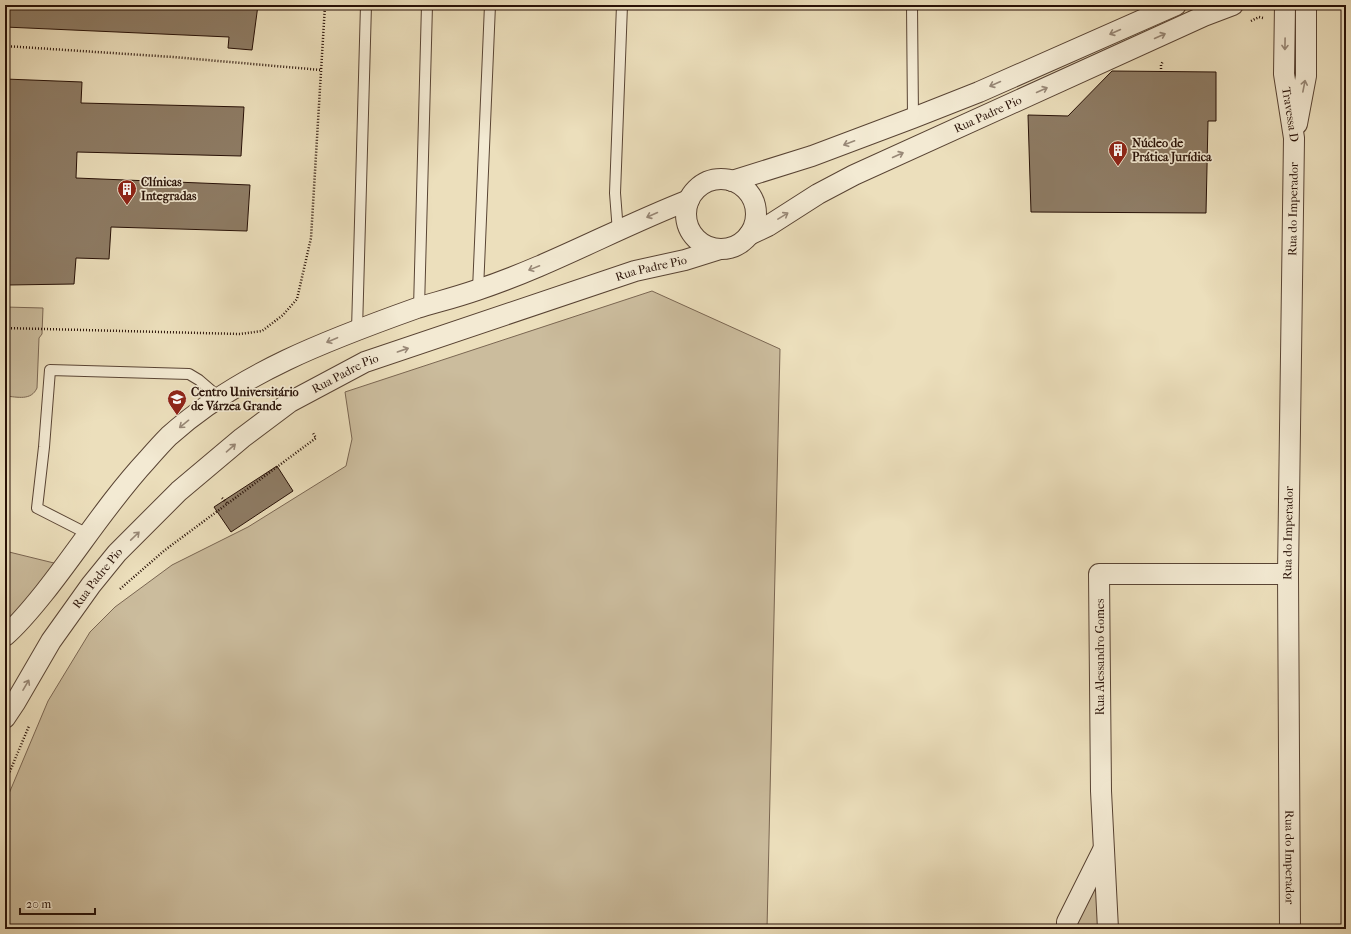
<svg xmlns="http://www.w3.org/2000/svg" width="1351" height="934" font-family="'IM FELL French Canon',serif">
  <rect width="100%" height="100%" fill="#ecdfbc"/>
  <filter id="stains"><feTurbulence type="fractalNoise" baseFrequency=".005" numOctaves="4"/><feColorMatrix values="0 0 0 0 .2 0 0 0 0 .09 0 0 0 0 .02 0 0 0 .5 -.17"/></filter>
  <radialGradient id="worn" r=".72"><stop offset=".6" stop-color="#630" stop-opacity="0"/><stop offset="1" stop-color="#630" stop-opacity=".3"/></radialGradient>
  <path fill="#cbbc9d" stroke="#7a6652" d="M652,291L780,349L767,929H5V803L48,701L90,632L115,607L172,565L248,527L346,466L352,439L345,392Z
    M5,307L43,308L42,334L39,338L37,388C31,401 18,397 5,396Z
    M5,551L58,564L5,627Z
    M1099,873L1101,929H1074Z"/>
  <path fill="#8e7c65" stroke="#281107" d="M5,5H258L252,50L228,48L229,37L5,27Z
    M1112,71L1216,72V121H1208L1206,213L1031,212L1028,115L1068,116Z
    M5,79L82,82L81,103L244,107L241,156L77,152L76,178L250,185L247,231L111,227L109,259L76,258L74,284L8,285L7,298L5,297Z
    M277,466L293,491L231,532L214,507Z"/>
  <g fill="none" stroke-linecap="round" stroke-linejoin="round">
    <defs>
      <path id="lane" d="M912,5L913,118
        M618,232L615,193L622,5
        M478,290L490,5
        M419,308L427,5
        M357,330L366,5
        M88,534L37,508L44,447L50,370L189,374L199,380L220,398"/>
      <g id="street">
        <path id="s1" d="M1285,5L1284,74L1294,138L1288,574L1290,929"/>
        <path d="M1297,124L1306,76V5"/>
        <circle cx="721" cy="214" r="35"/>
        <path d="M732,181L812,156L913,118L979,92L1176,5"/>
        <path id="s2" d="M749,235L768,226L818,194L854,175L1204,16L1233,5"/>
        <path d="M5,636C20,623 32,608 44,593C79,549 109,501 147,460C154,452 161,444 169,436C239,373 330,339 417,308C437,302 457,297 477,290C550,266 617,228 689,200"/>
        <path id="s3" d="M5,718L15,703L51,641L91,585L117,553L179,491L242,438L290,402L365,362L635,271L685,260L720,249"/>
        <path d="M1067,929V922L1103,850"/>
        <path d="M1108,929L1101,791L1099,574H1288"/>
      </g>
    </defs>
    <use href="#lane" stroke="#594434" stroke-width="12"/>
    <use href="#street" stroke="#594434" stroke-width="22"/>
    <path stroke="#281107" stroke-width="2.5" stroke-dasharray="1 2" stroke-linecap="butt" d="M1251,21L1259,17L1263,18
      M5,46L173,57L321,70
      M1161,72V65L1163,61
      M5,328L240,334L262,331L283,315L297,299L311,238L325,5
      M222,498L227,503
      M120,589L165,550L316,438L313,433
      M5,783L29,726"/>
    <use href="#lane" stroke="#f3ead3" stroke-width="10"/>
    <use href="#street" stroke="#f3ead3" stroke-width="20"/>
  </g>
  <defs><path id="oneway-shaft" d="M-6 0H5M1.5-3L5.5 0L1.5 3" fill="none" stroke-width="1.6" stroke-linecap="round" stroke-linejoin="round"/></defs>
  <g stroke="#988877">
    <use href="#oneway-shaft" transform="translate(1115 32) rotate(156)"/>
    <use href="#oneway-shaft" transform="translate(1160 36) rotate(-24)"/>
    <use href="#oneway-shaft" transform="translate(1285 44) rotate(91)"/>
    <use href="#oneway-shaft" transform="translate(995 84) rotate(156)"/>
    <use href="#oneway-shaft" transform="translate(1304 86) rotate(-79)"/>
    <use href="#oneway-shaft" transform="translate(1042 90) rotate(-24)"/>
    <use href="#oneway-shaft" transform="translate(849 143) rotate(159)"/>
    <use href="#oneway-shaft" transform="translate(898 155) rotate(-24)"/>
    <use href="#oneway-shaft" transform="translate(652 215) rotate(156)"/>
    <use href="#oneway-shaft" transform="translate(783 216) rotate(-31)"/>
    <use href="#oneway-shaft" transform="translate(534 268) rotate(158)"/>
    <use href="#oneway-shaft" transform="translate(332 340) rotate(157)"/>
    <use href="#oneway-shaft" transform="translate(403 350) rotate(-19)"/>
    <use href="#oneway-shaft" transform="translate(184 424) rotate(141)"/>
    <use href="#oneway-shaft" transform="translate(231 448) rotate(-41)"/>
    <use href="#oneway-shaft" transform="translate(135 536) rotate(-44)"/>
    <use href="#oneway-shaft" transform="translate(26 685) rotate(-60)"/>
  </g>
  <defs>
    <symbol id="building-pin" viewBox="-11 -11 22 30"><path d="M0 17L-7.5 6A9.5 9.5 0 1 1 7.5 6Z" fill="#8f2418" stroke="#f3ead3"/><path d="M-4-6H4V6H1V3H-1V6H-4ZM-2.5-4.3h1.7v1.8h-1.7ZM.8-4.3h1.7v1.8H.8ZM-2.5-1h1.7V.8h-1.7ZM.8-1h1.7V.8H.8Z" fill="#fff"/></symbol>
    <symbol id="university-pin" viewBox="-11 -11 22 30"><path d="M0 17L-7.5 6A9.5 9.5 0 1 1 7.5 6Z" fill="#8f2418" stroke="#f3ead3"/><path d="M0-5L7-2L0 1L-7-2ZM-4 1L0 2.5L4 1V4Q0 6-4 4Z" fill="#fff"/></symbol>
  </defs>
  <g fill-rule="evenodd">
    <use href="#building-pin" x="1107" y="139" width="22" height="30"/>
    <use href="#building-pin" x="116" y="178" width="22" height="30"/>
    <use href="#university-pin" x="166" y="388" width="22" height="30"/>
  </g>
  <g text-anchor="middle" dominant-baseline="central" stroke-width="3.5" stroke-linejoin="round" paint-order="stroke">
    <g font-size="12" fill="#281107" stroke="#f3ead3">
      <text stroke="none"><textPath href="#s1" startOffset="110">Travessa D</textPath></text>
      <text stroke="none"><textPath href="#s2" startOffset="268">Rua Padre Pio</textPath></text>
      <text transform="translate(1293 209) rotate(-89)">Rua do Imperador</text>
      <text stroke="none"><textPath href="#s3" startOffset="816">Rua Padre Pio</textPath></text>
      <text stroke="none"><textPath href="#s3" startOffset="492">Rua Padre Pio</textPath></text>
      <text transform="translate(1288 533) rotate(-89)">Rua do Imperador</text>
      <text stroke="none"><textPath href="#s3" startOffset="168">Rua Padre Pio</textPath></text>
      <text transform="translate(1100 657) rotate(-90)">Rua Alessandro Gomes</text>
      <text stroke="none"><textPath href="#s1" startOffset="853">Rua do Imperador</textPath></text>
    </g>
    <g font-size="12" font-weight="bold" fill="#281107" stroke="#f3ead3" text-anchor="start">
      <text x="1132" y="143">Núcleo de<tspan x="1132" dy="14">Prática Jurídica</tspan></text>
      <text x="141" y="182">Clínicas<tspan x="141" dy="14">Integradas</tspan></text>
      <text x="191" y="392">Centro Universitário<tspan x="191" dy="14">de Várzea Grande</tspan></text>
    </g>
  </g>
  <rect width="1351" height="934" fill="none" stroke="#ecdfbc" stroke-width="20"/>
  <rect x="6" y="6" width="1339" height="922" fill="none" stroke="#281107" stroke-width="2"/>
  <rect x="10" y="10" width="1331" height="914" fill="none" stroke="#281107"/>
  <path d="M20 908v6h75v-6" fill="none" stroke="#281107" stroke-width="2"/>
  <text x="26" y="908" font-size="12" fill="#281107" stroke="#f3ead3" stroke-width="3" paint-order="stroke">20 m</text>
  <rect width="100%" height="100%" filter="url(#stains)"/>
  <rect width="100%" height="100%" fill="url(#worn)"/>
</svg>
